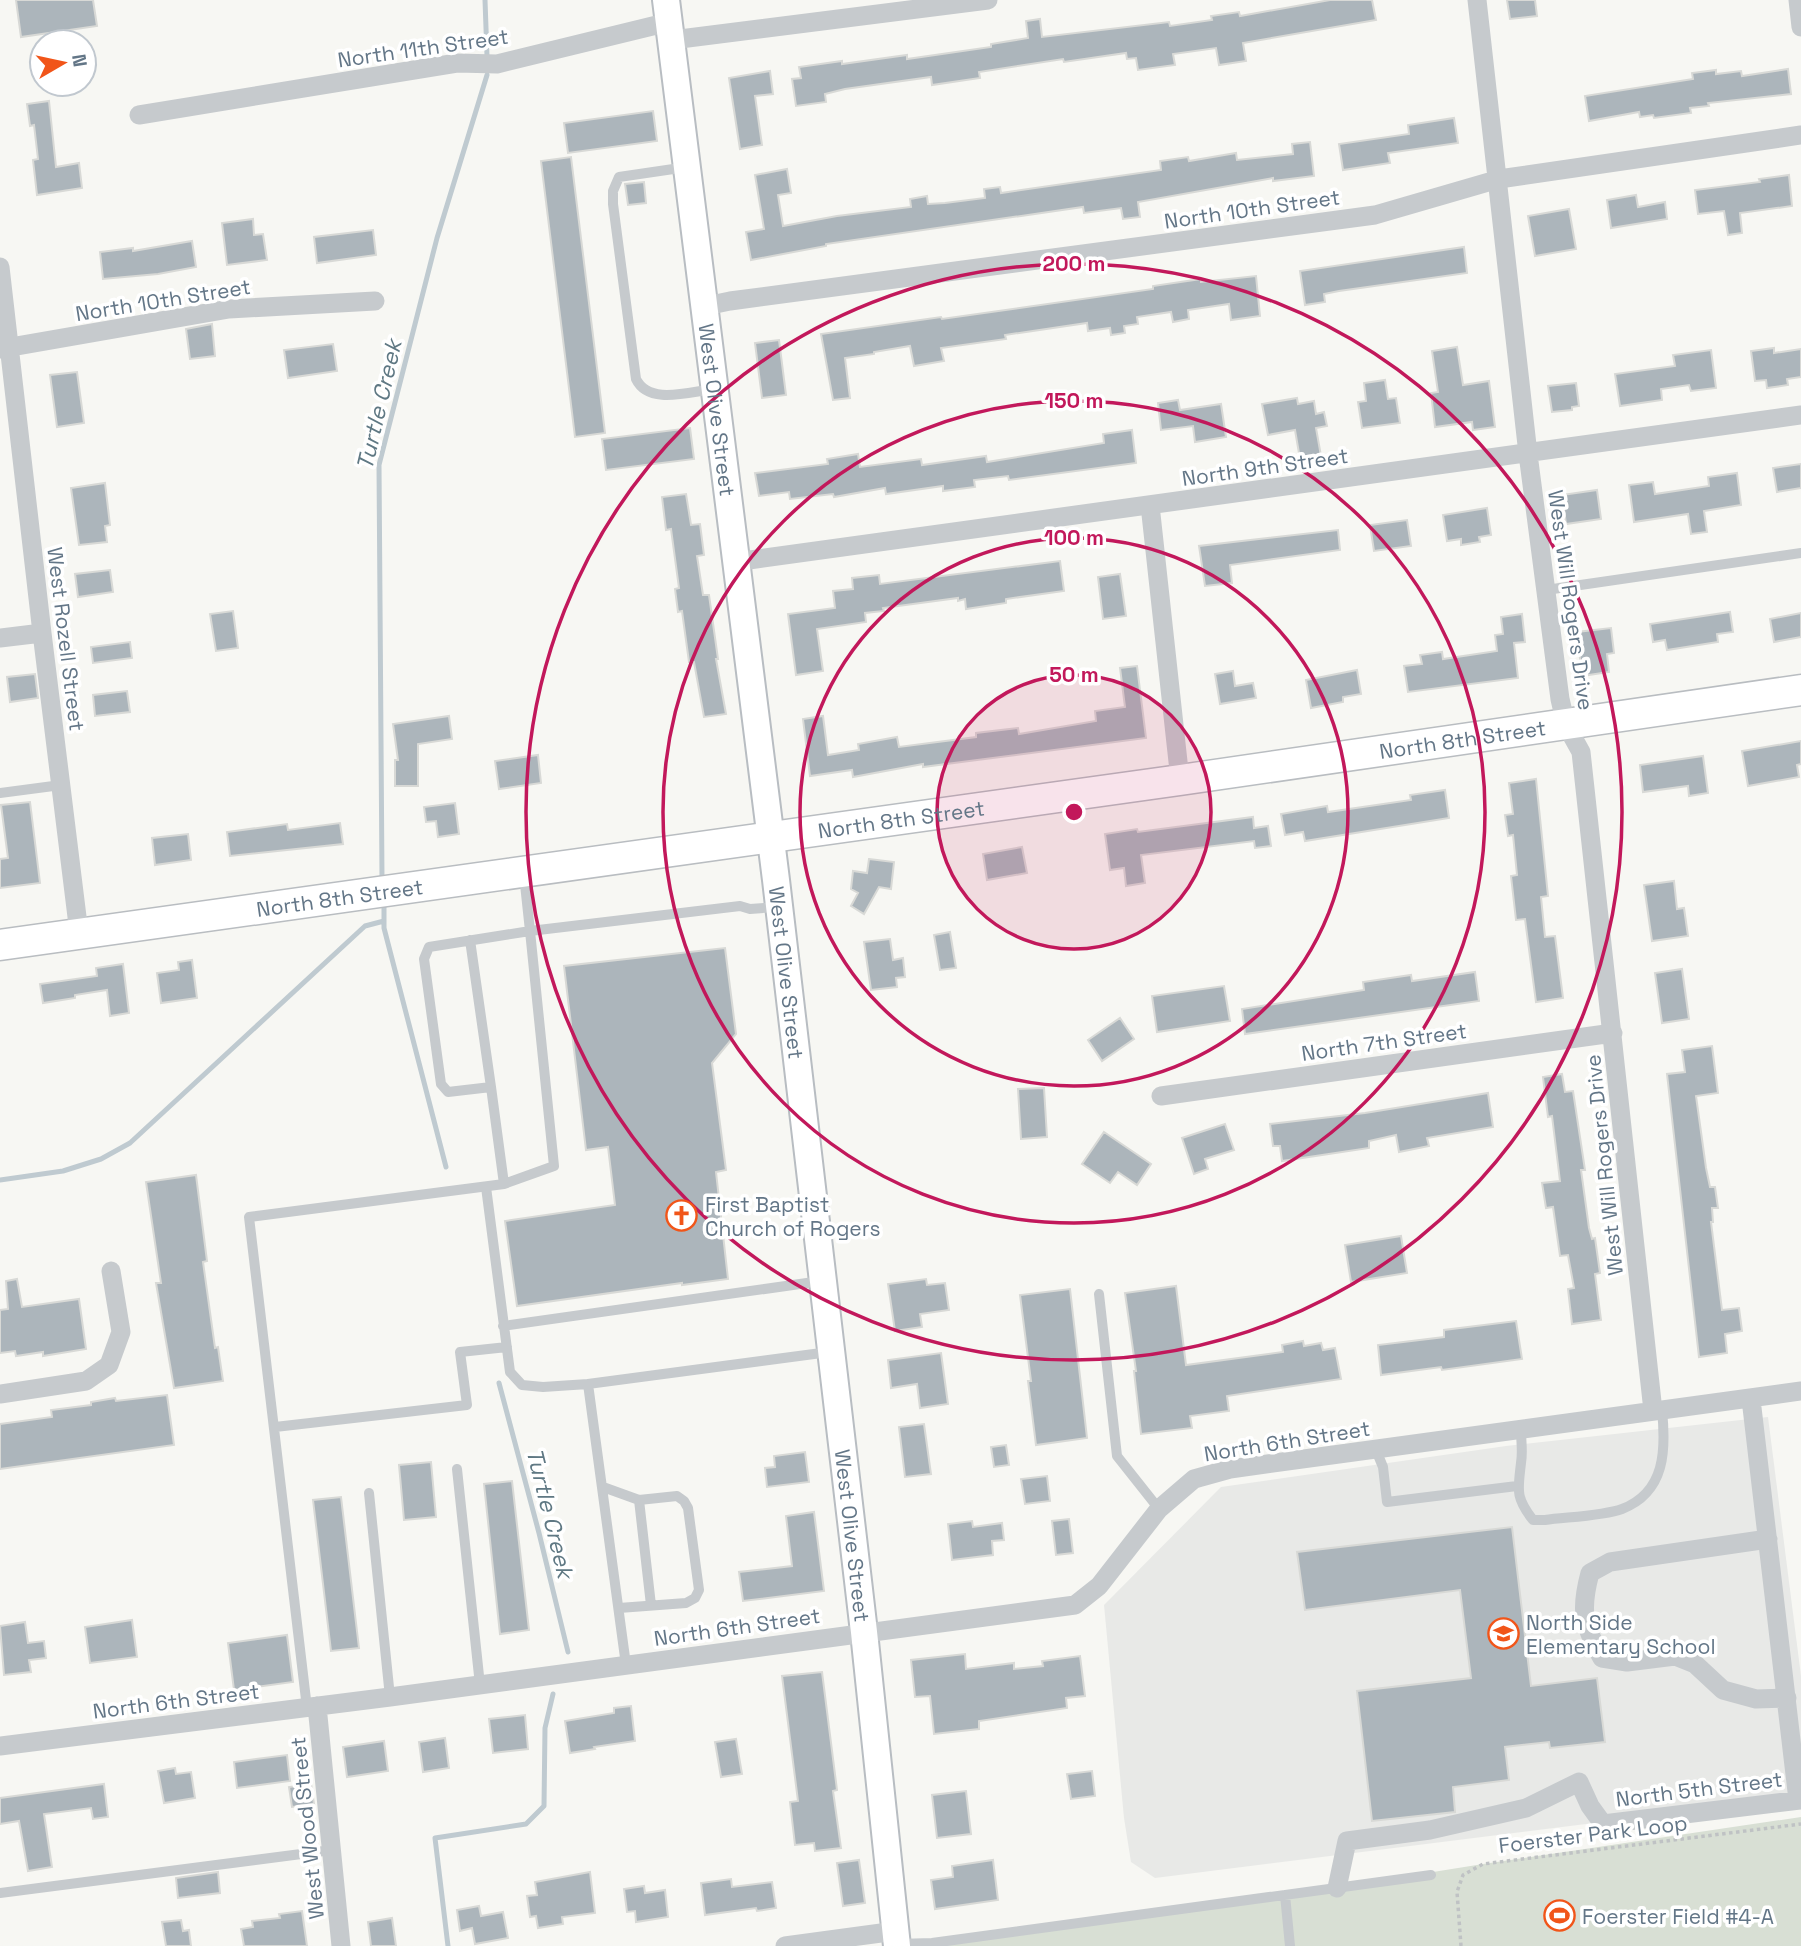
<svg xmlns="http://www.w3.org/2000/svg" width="1801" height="1946" font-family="'Space Grotesk',sans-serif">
  <rect width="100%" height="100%" fill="#f7f7f3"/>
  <path fill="#e8e9e7" d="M1768,1417L1801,1676V1797L1155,1878L1131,1862L1124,1818L1104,1605L1221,1487L1506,1446Z"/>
  <path fill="#d8dfd4" d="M1801,1817V1946H897L1308,1892L1483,1864Z"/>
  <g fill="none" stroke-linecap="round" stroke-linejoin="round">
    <path stroke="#bfcad0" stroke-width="5" d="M485,0L487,56
      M382,878L379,465L437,238L487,75
      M384,902V928L446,1167
      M0,1180L63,1171L101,1159L130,1143L365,926L384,921
      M499,1383L539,1533L568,1652
      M448,1946L435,1838L526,1824L544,1806L545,1728L553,1694"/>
  </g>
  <path fill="#acb5bb" stroke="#d8d9d6" stroke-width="2" d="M16,0H93L97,26L21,37Z
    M1330,0H1372L1376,20L1243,43L1246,61L1219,65L1216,48L1173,54L1175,65L1138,70L1136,58L1127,59L1126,53L1064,62L1063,59L979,72L980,78L932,85L931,77L845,89L825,94L826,102L796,106L792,79L801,78L799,67L842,61V64L907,55V59L991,47V44L1028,38L1026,21L1040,19L1042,37L1169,22L1170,26L1212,20L1211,16L1239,12L1240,16Z
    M1507,0H1535L1537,16L1510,19Z
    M1788,69L1791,94L1708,103L1709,106L1690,108L1691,113L1654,118L1653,115L1640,117L1639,112L1589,121L1585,96L1693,79L1692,73L1716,70V74L1741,71L1742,76Z
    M770,71L773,94L755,96L762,145L740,149L729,78Z
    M49,101L56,167L79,163L82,188L37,195L33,160L38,159L34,125L30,126L27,104Z
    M653,111L657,141L568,153L564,123Z
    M1454,118L1458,143L1388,153L1390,163L1343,170L1339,144L1409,134L1408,125Z
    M1310,142L1314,176L1273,181V178L1138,202L1140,217L1123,219L1121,208L1084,213L1083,207L826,244V246L751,260L746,232L764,229L755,175L787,169L791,193L778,195L783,226L837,216L911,207L910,199L927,196L928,204L945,203L985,198L984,189L1000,187L1001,193L1161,170L1160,161L1188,157L1189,161L1236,153L1237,160L1293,154L1292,144Z
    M571,157L605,433L575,437L541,161Z
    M1789,175L1792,206L1740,213L1742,233L1728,235L1724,211L1698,214L1695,190L1760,182L1759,179Z
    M644,182L646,203L628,205L625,184Z
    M1636,195L1638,207L1665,202L1667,219L1611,228L1607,200Z
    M1569,209L1576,249L1535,256L1528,216Z
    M253,219L254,235L263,234L267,260L227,265L222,223Z
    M373,230L376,255L317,263L314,237Z
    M192,241L196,267L158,274L103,279L100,252L133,248V251Z
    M1464,247L1467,273L1339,291L1324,294L1325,302L1305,305L1300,271Z
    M1256,276L1260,316L1231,320L1229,304L1188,310L1189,319L1173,322L1171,312L1137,317L1138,324L1124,326L1125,333L1111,335L1110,328L1088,331L1087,323L1005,335L1006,339L941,348L944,361L914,366L910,346L874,352V354L845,358L850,398L833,400L821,334L941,317L942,319L1153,289V286L1201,279V282Z
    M212,324L215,356L190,359L186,329Z
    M779,340L786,395L762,398L755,343Z
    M333,344L337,371L288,378L284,350Z
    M1457,347L1463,385L1489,381L1495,427L1473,430L1472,422L1435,427L1431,393L1438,392L1432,351Z
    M1774,348V353L1801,349V377L1787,379L1788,385L1767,388L1766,380L1755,381L1751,351Z
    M1711,350L1716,388L1691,391L1689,385L1661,389L1662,400L1620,406L1615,374L1675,366L1673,355Z
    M77,372L84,423L57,427L50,375Z
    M1385,380L1388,399L1396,398L1400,423L1362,428L1358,402L1366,401L1364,383Z
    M1576,383L1579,406L1572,407V410L1552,412L1548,386Z
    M1297,398L1298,404L1314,401L1316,414L1324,412L1327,426L1316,428L1321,456L1300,459L1295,430L1268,435L1262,404Z
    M1178,400L1180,410L1221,404L1226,437L1195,442L1193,426L1161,430L1158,403Z
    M690,428L694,459L606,470L602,439Z
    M1132,430L1136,463L1009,480L1008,476L974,480L975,487L943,491V486L886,494L885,488L834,497L833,494L790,499L789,492L759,496L755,473L828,464L827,459L858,454L860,467L921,459L922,465L986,456L987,462L1104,443L1103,434Z
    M1801,464V488L1777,492L1773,468Z
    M1737,473L1741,505L1704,511L1707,532L1691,534L1688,514L1634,522L1629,485L1653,482L1655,494L1709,486L1708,477Z
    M105,483L110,525L105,526L107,542L79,545L71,488Z
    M1597,490L1601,519L1566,524L1562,495Z
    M686,494L691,525L700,524L704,555L697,556L703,595H709L718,659H716L726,714L704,717L694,662H689L682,611L678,612L675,589L679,588L671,529L666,530L662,497Z
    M1487,508L1491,535L1479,537L1480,542L1461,545V539L1447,541L1443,515Z
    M1407,520L1411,546L1374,551L1370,525Z
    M1338,530L1340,550L1230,565L1232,583L1205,586L1199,546Z
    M1060,561L1064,591L1006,599V603L966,609L965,599L958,601V598L883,608L884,611L865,613L866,622L817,629L823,671L796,675L788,614L835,608L833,591L853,589L852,578L879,575L880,584Z
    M110,570L113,592L78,597L75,574Z
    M1120,574L1126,616L1103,619L1098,577Z
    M233,611L238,648L216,651L210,614Z
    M1730,612L1733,632L1717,634L1718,642L1667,650L1665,640L1653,642L1650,624Z
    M1801,613V637L1774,642L1770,619Z
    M1522,614L1525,642L1514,643L1518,678L1408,692L1404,666L1422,664L1420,655L1442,652L1443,659L1497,651L1495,635L1503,634L1501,617Z
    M1611,628L1614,653L1607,654L1609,672L1582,676L1577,632Z
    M130,642L132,658L93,663L91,647Z
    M1137,666L1146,738L923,767V764L853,777L852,770L810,776L803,719L823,716L828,755L859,750L858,744L897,737L899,747L976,737V733L1018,728L1019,734L1096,721L1095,711L1125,707L1120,668Z
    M1357,670L1361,694L1343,697V702L1311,708L1306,680Z
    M1233,671L1235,686L1253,683L1256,698L1220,704L1215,674Z
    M35,674L38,698L10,702L7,677Z
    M127,691L130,712L95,716L93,695Z
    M449,716L452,739L418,744V786H395V760H398L393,724Z
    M1801,741V764L1797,765L1799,777L1748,786L1742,751Z
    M538,755L541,783L499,789L495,761Z
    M1703,756L1708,793L1689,796L1688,786L1643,792L1640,765Z
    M1536,779L1548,896L1541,897L1545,937L1555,936L1563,998L1536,1002L1525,919L1516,920L1511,876L1517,875L1513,835L1508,836L1505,815L1513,814L1509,783Z
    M1445,790L1449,818L1305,841L1303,832L1285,835L1281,814L1327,806L1328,812L1411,800L1410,795Z
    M30,802L40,883L0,888V859L8,858L1,805Z
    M455,803L459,834L438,837L436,821L426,822L424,807Z
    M1253,817L1254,828L1268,826L1271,846L1255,848L1254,841L1141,855L1145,883L1126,886L1124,868L1110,870L1105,834L1137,829L1138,832Z
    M340,823L343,844L230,856L227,832L287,824L288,830Z
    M188,834L191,860L155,865L152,838Z
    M1022,847L1027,873L987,880L983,854Z
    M869,859L894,862L891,889L879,887L864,914L851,906L858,893L851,889L853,871L867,873Z
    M1674,881L1677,909L1684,908L1688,936L1652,941L1644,885Z
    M950,932L956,968L940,970L934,935Z
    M890,939L893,960L903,958L905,977L896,978L897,987L871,990L864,942Z
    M725,948L736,1034L712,1063L726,1170L716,1172L728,1279L682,1285V1283L517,1306L505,1221L615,1205L608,1147L586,1150L564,966Z
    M192,960L197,998L161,1003L157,973L179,970L178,962Z
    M123,964L129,1013L110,1016L107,990L75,995V998L43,1003L40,984L97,976L96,968Z
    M1682,969L1689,1019L1662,1023L1655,973Z
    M1475,972L1479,1001L1245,1034L1242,1009L1364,990L1363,982L1411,975L1412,981Z
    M1224,986L1230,1021L1157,1032L1152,996Z
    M1120,1018L1134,1039L1102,1061L1088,1040Z
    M1712,1046L1718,1093L1696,1096L1706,1168L1710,1187H1715L1718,1208H1712L1713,1222H1711L1722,1310L1739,1308L1742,1331L1725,1334L1727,1353L1699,1357L1667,1074L1685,1072L1682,1050Z
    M1562,1074L1565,1092L1573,1091L1585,1170H1581L1589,1228L1592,1239L1595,1238L1600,1273L1595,1274L1601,1320L1572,1324L1568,1289L1574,1288L1568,1255L1560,1256L1553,1207L1546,1208L1542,1183L1560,1181L1552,1116L1548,1117L1543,1077Z
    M1044,1088L1047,1137L1021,1139L1018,1089Z
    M1488,1093L1493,1127L1427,1138L1429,1146L1399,1152L1396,1135L1369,1141V1148L1282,1161L1280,1146H1273L1270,1124L1365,1113Z
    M1225,1124L1234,1150L1205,1159L1208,1169L1194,1174L1182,1138Z
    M1104,1132L1151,1164L1137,1185L1118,1172L1110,1183L1082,1164Z
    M196,1175L207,1261L203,1262L215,1348L218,1347L223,1381L174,1388L156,1283H161L146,1182Z
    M1401,1236L1407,1273L1351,1282L1345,1245Z
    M17,1279L22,1307L79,1299L86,1349L43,1356V1352L16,1356L15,1351L0,1353V1310L8,1309L6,1281Z
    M926,1279L927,1285L945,1283L949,1310L920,1314L922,1327L895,1331L888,1284Z
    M1176,1286L1186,1365L1283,1352L1282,1345L1303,1341L1304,1346L1321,1343L1323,1350L1335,1348L1341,1379L1227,1396L1229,1411L1190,1416L1192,1428L1141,1434L1134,1371H1136L1125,1293Z
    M1070,1289L1087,1438L1036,1445L1028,1381H1031L1020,1295Z
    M1516,1321L1522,1359L1442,1370L1441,1367L1381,1375L1378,1345L1444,1337V1330Z
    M941,1353L948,1404L920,1408L917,1384L891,1388L888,1360Z
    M167,1395L174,1445L0,1469V1424L52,1417L51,1410L91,1405V1402L115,1398L116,1401Z
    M924,1424L931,1474L905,1477L899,1427Z
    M1006,1445L1009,1465L994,1467L991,1447Z
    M805,1452L809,1482L767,1487L765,1468L775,1467L774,1456Z
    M431,1462L436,1517L404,1520L399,1465Z
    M1047,1476L1050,1501L1025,1504L1021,1479Z
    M512,1481L529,1630L500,1634L484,1484Z
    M341,1497L359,1648L331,1651L313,1500Z
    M814,1512L824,1591L743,1601L739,1572L792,1566L786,1516Z
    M1069,1519L1073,1553L1056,1555L1052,1521Z
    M972,1521L973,1527L1002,1523L1004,1540L992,1541L993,1555L952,1560L948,1524Z
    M1512,1527L1531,1686L1597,1678L1605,1742L1550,1748L1549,1742L1505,1747L1509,1780L1453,1787L1455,1812L1372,1821L1357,1691L1471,1678L1460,1590L1305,1610L1297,1552Z
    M132,1620L137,1657L90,1663L85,1627Z
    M25,1622L28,1643L44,1641L46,1658L29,1660L31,1672L4,1675L0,1626Z
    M287,1635L293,1682L234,1690L228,1643Z
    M965,1654L966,1669L1014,1663V1669L1043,1666L1042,1661L1080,1656L1085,1696L1066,1698L1067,1708L979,1721V1729L934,1734L930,1696L915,1697L911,1660Z
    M822,1672L837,1790L833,1791L841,1848L815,1851L814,1843L795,1845L790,1802L798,1801L782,1676Z
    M631,1706L635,1741L594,1747L595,1749L570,1753L565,1721L614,1713V1708Z
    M525,1715L528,1749L493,1753L489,1719Z
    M445,1738L449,1768L423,1772L419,1742Z
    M736,1739L742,1774L721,1777L715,1742Z
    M384,1741L388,1771L347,1777L343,1747Z
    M287,1755L290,1781L237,1788L234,1762Z
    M175,1768L176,1774L191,1772L195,1798L164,1803L158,1771Z
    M1092,1771L1095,1796L1071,1799L1067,1774Z
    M104,1784L108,1817L93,1819L91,1808L44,1814L52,1867L28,1871L19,1821L0,1824V1798Z
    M311,1784L314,1804L292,1807L289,1787Z
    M966,1791L971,1834L937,1838L932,1795Z
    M859,1860L865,1903L843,1906L837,1863Z
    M993,1860L998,1900L935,1909L931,1880L953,1877L952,1866Z
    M218,1872L220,1893L178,1898L176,1878Z
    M590,1872L595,1913L562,1917L563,1924L538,1928L536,1916L530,1917L527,1896L537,1895L535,1882Z
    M731,1879L732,1887L772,1882L776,1908L757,1911L756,1908L705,1915L701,1883Z
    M644,1886L645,1893L665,1890L668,1917L636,1922L635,1911L627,1912L624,1889Z
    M479,1906L481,1916L503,1912L508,1938L475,1944L472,1928L460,1931L457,1910Z
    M302,1911L307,1946H244L241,1929L253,1927L252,1921L280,1918L279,1914Z
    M392,1918L396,1946H371L368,1922Z
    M181,1920L183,1931L189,1930L191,1946H166L162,1922Z"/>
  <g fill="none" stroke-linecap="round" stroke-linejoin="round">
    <defs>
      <g id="secondary">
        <path id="s1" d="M666,0L776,880L864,1632L897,1946"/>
      </g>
      <g id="primary">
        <path id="s2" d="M0,945L1180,780L1801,690"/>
      </g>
    </defs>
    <use href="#secondary" stroke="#b8bdc2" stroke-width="30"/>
    <use href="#primary" stroke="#b9bdc1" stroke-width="33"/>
    <path stroke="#bfc2c4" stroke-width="3.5" stroke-dasharray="3.5 3.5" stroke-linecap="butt" d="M1461,1946L1457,1892L1463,1875L1483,1864L1801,1824"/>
    <path stroke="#c6cacd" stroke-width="10" d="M687,167L619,177L613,191V204L636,379C649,406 691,391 715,389
      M1546,590L1801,553
      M0,793L61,785
      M524,875L530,931L740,906L750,909L776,907
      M470,940L491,1087
      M486,1187L510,1372L522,1385L543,1387L588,1384L829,1352
      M1099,1294L1117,1456L1159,1509
      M503,1326L821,1281
      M588,1384L626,1665
      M275,1427L467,1405L460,1352L507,1347
      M1521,1430C1521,1441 1523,1452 1521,1463C1518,1490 1515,1497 1533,1520H1545C1567,1517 1603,1516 1622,1509C1666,1492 1666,1449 1662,1410
      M1376,1450L1383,1467L1387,1502L1517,1486
      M457,1469L480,1685
      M603,1487L639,1500L677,1496L684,1501L688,1508L699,1590L695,1598L686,1603L619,1608
      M369,1493L390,1697
      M639,1500L651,1605
      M307,1708L249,1217L504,1184L491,1087L448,1092L441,1084L424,959L429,947L530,931L554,1166L504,1184
      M0,1893L332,1850
      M1285,1895L1290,1946
      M897,1944L932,1943L1431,1875"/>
    <path stroke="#c6cacd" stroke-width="19" d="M1477,0L1528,454L1560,699L1566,725L1581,752L1653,1411
      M1798,0L1801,27
      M672,40L988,0
      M139,115L457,63L497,64L669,22
      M0,267L42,633L79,933
      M706,306L730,301L1375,215L1499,179L1801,135
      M0,349L229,309L375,301
      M1150,505L1180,780
      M735,562L1801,415
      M0,638L42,633
      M1161,1096L1613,1033
      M0,1394L86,1381L109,1365L121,1332L111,1271
      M1751,1399L1798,1800
      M1768,1539L1610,1562L1590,1573C1580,1610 1583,1625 1602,1658L1627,1662L1675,1656L1695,1664L1723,1690L1756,1699L1787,1698
      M317,1706L341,1946
      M0,1746L390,1697L1075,1605L1099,1586L1159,1509L1194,1479L1230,1469L1801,1391
      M1337,1888L1347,1841L1430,1830L1526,1808L1579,1782L1590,1806L1603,1824L1801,1800
      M785,1946L896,1931"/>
    <use href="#secondary" stroke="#fff" stroke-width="26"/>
    <use href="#primary" stroke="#fff" stroke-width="30"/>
  </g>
  <circle cx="1074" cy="812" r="137" fill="#c2185b" fill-opacity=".12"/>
  <g fill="none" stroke="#c2185b" stroke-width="3.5">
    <circle cx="1074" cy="812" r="137"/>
    <circle cx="1074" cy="812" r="274"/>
    <circle cx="1074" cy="812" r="411"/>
    <circle cx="1074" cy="812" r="548"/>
  </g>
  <defs>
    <symbol id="church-ring" viewBox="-11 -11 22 22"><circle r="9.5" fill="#fff" stroke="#f15519" stroke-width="1.5"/><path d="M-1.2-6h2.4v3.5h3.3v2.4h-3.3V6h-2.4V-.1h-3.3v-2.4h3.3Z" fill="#f15519"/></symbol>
    <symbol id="school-ring" viewBox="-11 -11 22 22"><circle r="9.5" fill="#fff" stroke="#f15519" stroke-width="1.5"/><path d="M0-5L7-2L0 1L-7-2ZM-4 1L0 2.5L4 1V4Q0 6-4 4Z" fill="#f15519"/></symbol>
    <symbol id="stadium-ring" viewBox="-11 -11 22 22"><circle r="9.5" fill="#fff" stroke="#f15519" stroke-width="1.5"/><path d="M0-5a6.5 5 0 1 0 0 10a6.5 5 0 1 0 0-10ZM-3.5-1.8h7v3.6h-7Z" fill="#f15519"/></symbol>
  </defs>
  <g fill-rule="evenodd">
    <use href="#church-ring" x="664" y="1198" width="35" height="35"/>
    <use href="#school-ring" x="1486" y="1616" width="35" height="35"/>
    <use href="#stadium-ring" x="1542" y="1898" width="35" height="35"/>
  </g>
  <g text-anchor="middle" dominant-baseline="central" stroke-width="7" stroke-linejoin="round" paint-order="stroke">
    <g font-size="21" fill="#637687" stroke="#fff">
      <text transform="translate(423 48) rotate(-8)">North 11th Street</text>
      <text transform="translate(1252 209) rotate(-8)">North 10th Street</text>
      <text transform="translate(163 300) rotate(-9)">North 10th Street</text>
      <text stroke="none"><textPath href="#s1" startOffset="413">West Olive Street</textPath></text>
      <text transform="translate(1265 467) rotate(-8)">North 9th Street</text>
      <text transform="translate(1571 600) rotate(82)">West Will Rogers Drive</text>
      <text transform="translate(66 639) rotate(83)">West Rozell Street</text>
      <text stroke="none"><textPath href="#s2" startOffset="1477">North 8th Street</textPath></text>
      <text stroke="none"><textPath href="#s2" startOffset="910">North 8th Street</textPath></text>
      <text stroke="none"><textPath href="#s2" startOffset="343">North 8th Street</textPath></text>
      <text stroke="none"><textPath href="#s1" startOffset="980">West Olive Street</textPath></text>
      <text transform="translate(1384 1042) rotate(-8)">North 7th Street</text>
      <text transform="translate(1604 1165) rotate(-96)">West Will Rogers Drive</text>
      <text transform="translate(1287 1441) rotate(-9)">North 6th Street</text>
      <text stroke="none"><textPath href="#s1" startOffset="1547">West Olive Street</textPath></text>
      <text transform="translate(737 1627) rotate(-8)">North 6th Street</text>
      <text transform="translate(176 1701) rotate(-7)">North 6th Street</text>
      <text transform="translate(1699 1789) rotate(-7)">North 5th Street</text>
      <text transform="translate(307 1828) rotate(-96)">West Wood Street</text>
      <text transform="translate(1593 1834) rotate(-7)">Foerster Park Loop</text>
    </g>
    <g font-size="21" fill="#637687" stroke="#fff" text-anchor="start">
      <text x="705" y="1204">First Baptist<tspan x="705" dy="24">Church of Rogers</tspan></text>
      <text x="1526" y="1622">North Side<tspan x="1526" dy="24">Elementary School</tspan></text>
      <text x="1582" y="1916">Foerster Field #4-A</text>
    </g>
    <g font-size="23" font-style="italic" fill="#5f7883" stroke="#fff">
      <text transform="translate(379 405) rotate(-77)">Turtle Creek</text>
      <text transform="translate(550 1513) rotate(76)">Turtle Creek</text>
    </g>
  </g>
  <circle cx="1074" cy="812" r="10" fill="#c2185b" stroke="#fff" stroke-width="3.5"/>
  <g font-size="21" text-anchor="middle" font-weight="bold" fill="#c2185b" stroke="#fff" stroke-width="7" stroke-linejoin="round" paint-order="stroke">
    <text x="1074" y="271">200 m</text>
    <text x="1074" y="408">150 m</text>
    <text x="1074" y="545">100 m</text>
    <text x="1074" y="682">50 m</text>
  </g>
  <g transform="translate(63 63) rotate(81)"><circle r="33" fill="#ffffff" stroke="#c1c8cf" stroke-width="2"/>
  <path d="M0-5L12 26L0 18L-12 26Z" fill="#f15519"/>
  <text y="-10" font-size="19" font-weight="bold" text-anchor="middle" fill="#637687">N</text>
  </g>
</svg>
